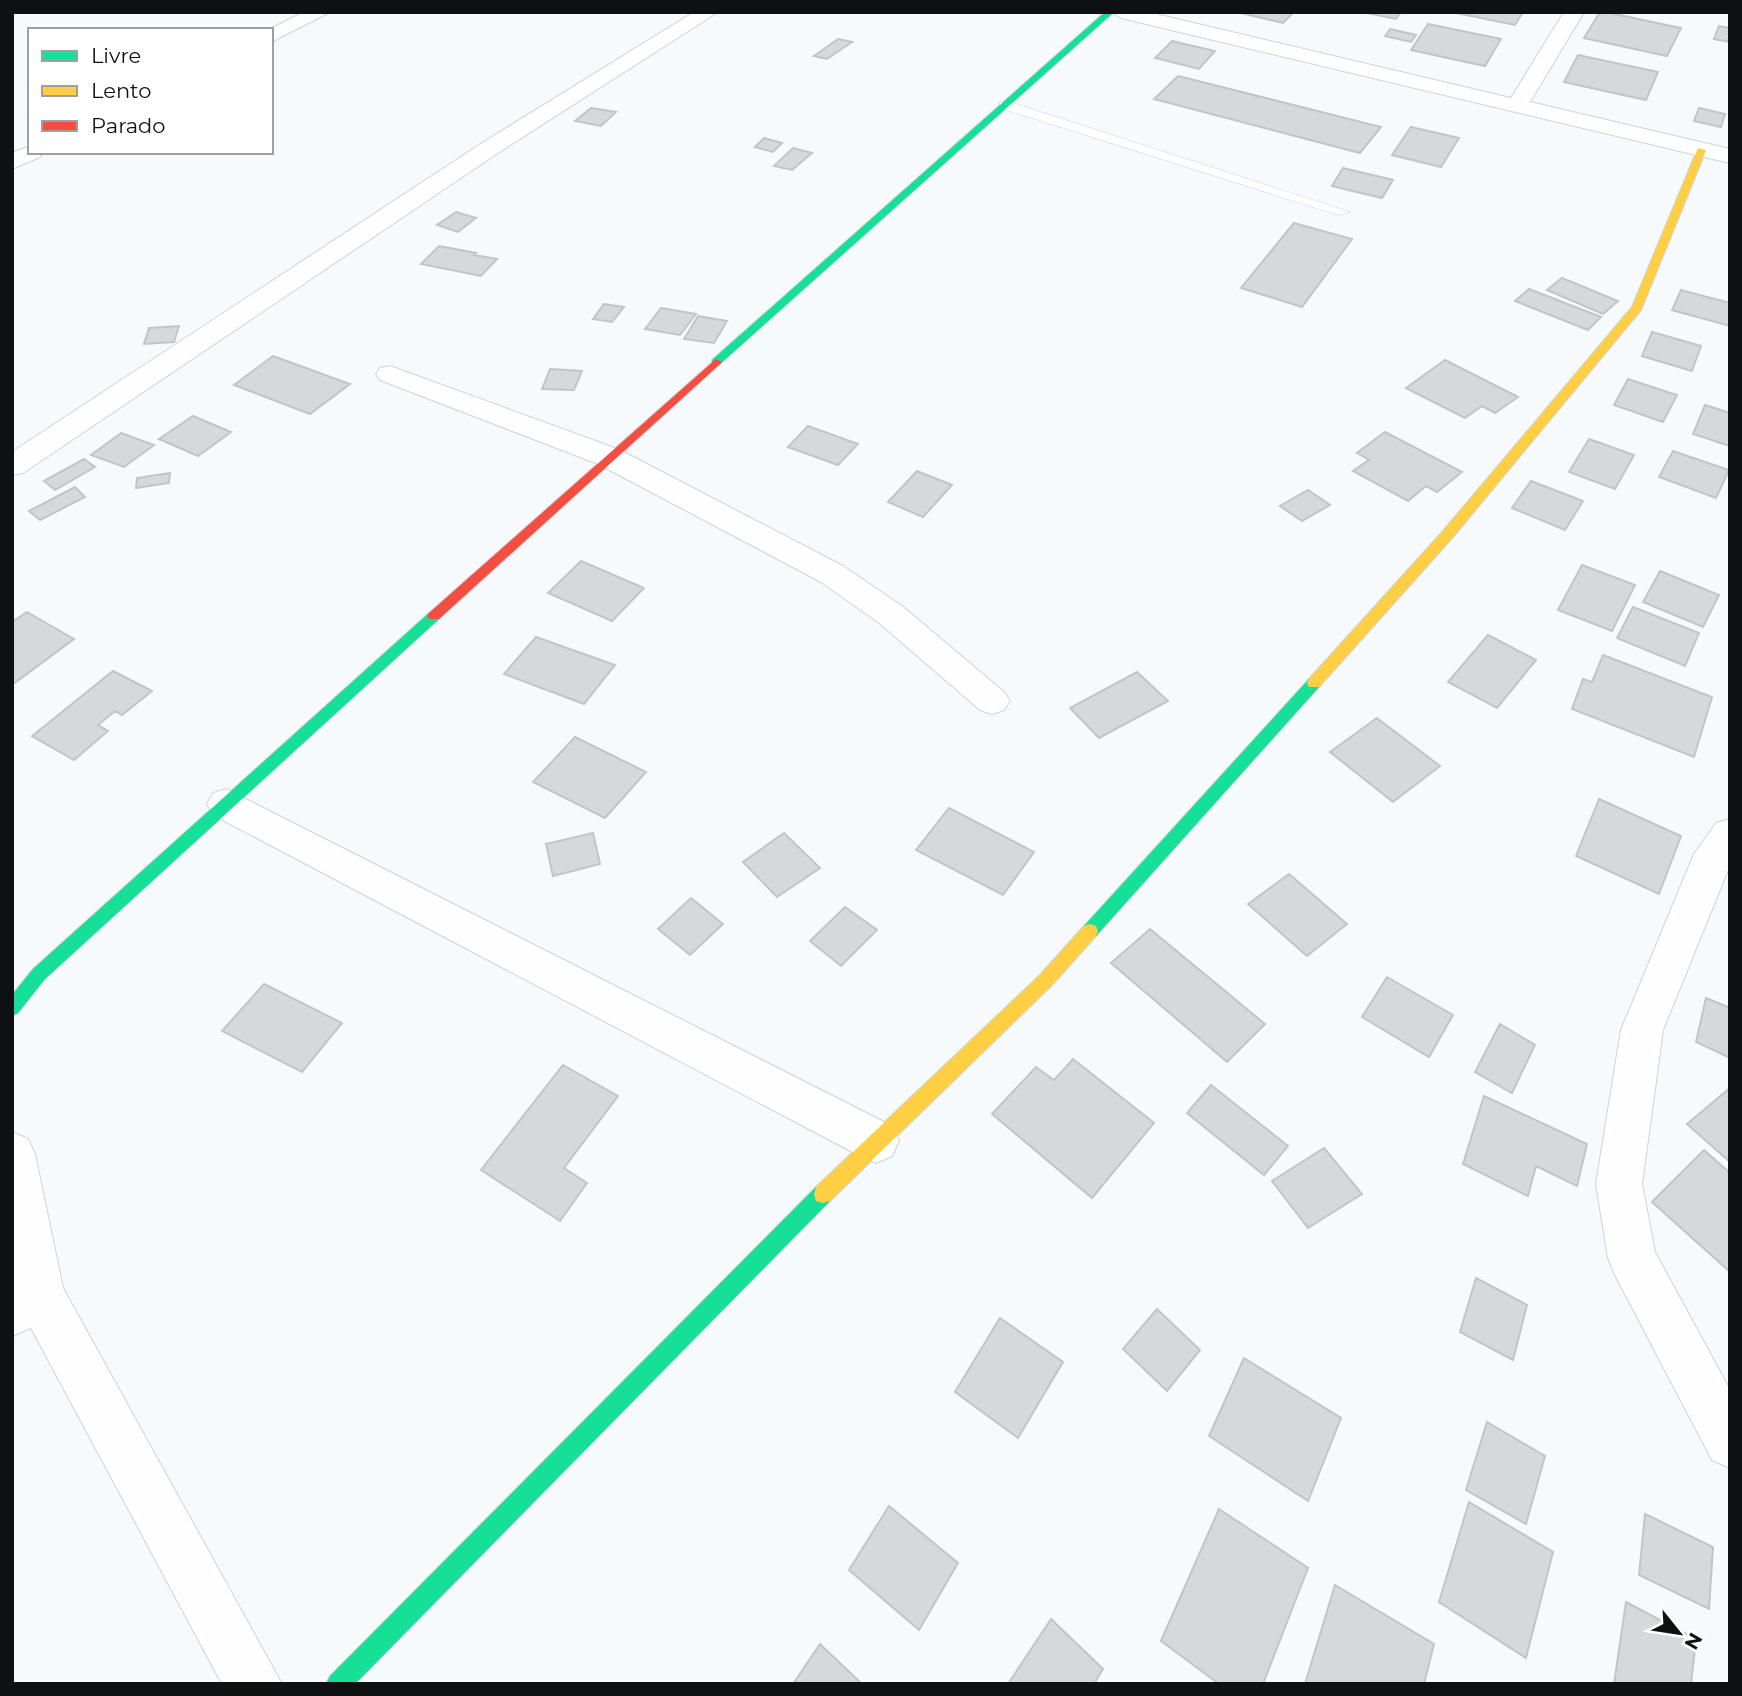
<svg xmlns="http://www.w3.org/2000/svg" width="1742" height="1696" font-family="Montserrat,sans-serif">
  <rect width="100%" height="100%" fill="#f7fafd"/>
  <path fill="#d6d9db" stroke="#c2c5c7" stroke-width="2" d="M1237,12H1294L1283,23Z
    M1362,12H1401L1396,19Z
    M1451,12H1523L1515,25Z
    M1600,12H1605L1681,28L1667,56L1584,38Z
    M1428,24L1501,39L1485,66L1411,50Z
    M1719,26L1730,28V42L1714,39Z
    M1390,29L1416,35L1411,42L1385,36Z
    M838,39L852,42L827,59L814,56Z
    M1172,41L1215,51L1199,69L1155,58Z
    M1578,55L1658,72L1646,100L1564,82Z
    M1178,76L1381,127L1360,153L1154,99Z
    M591,108L616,112L601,126L575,121Z
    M1699,108L1725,114L1721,127L1694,121Z
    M1411,127L1459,138L1441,167L1392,155Z
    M764,138L782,143L773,152L755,147Z
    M793,148L812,153L792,170L774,166Z
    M1343,168L1393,180L1382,198L1332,186Z
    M456,212L476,218L458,232L437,225Z
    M1294,223L1352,239L1302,307L1241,288Z
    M439,246L476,253L474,255L497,259L481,276L421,264Z
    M1562,278L1618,301L1603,314L1547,290Z
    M1529,289L1601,317L1588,330L1515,301Z
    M1681,290L1730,303V326L1672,310Z
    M604,304L624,307L612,322L593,319Z
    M661,308L696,314L680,335L645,329Z
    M698,316L727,321L714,343L684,339Z
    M179,326L174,342L144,344L149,328Z
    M1652,332L1701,346L1692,371L1642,356Z
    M273,356L350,384L310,414L234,385Z
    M1445,360L1518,397L1495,413L1482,406L1465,418L1406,388Z
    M550,369L582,371L574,390L542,389Z
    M1628,379L1677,395L1663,422L1614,405Z
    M1705,405L1730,413V446L1693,434Z
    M193,416L231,432L198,456L159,439Z
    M808,426L858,444L838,465L788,447Z
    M1385,432L1462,472L1437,492L1426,486L1408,501L1353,471L1369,460L1357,453Z
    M121,433L154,445L124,467L91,455Z
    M1589,439L1634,455L1615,489L1569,472Z
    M1673,451L1729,470L1716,498L1659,477Z
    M84,459L95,467L55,490L44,481Z
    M917,471L952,485L923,517L888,502Z
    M170,473L169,483L136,488L137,478Z
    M1531,481L1583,501L1565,530L1512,508Z
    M75,487L85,497L40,520L29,511Z
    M1308,490L1330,505L1302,521L1280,506Z
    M581,561L644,588L612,621L548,593Z
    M1582,565L1635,585L1612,631L1558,610Z
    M1660,571L1719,595L1703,627L1643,602Z
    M1633,607L1699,633L1685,666L1617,638Z
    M27,612L74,639L12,685V622Z
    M1488,635L1536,660L1497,708L1448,682Z
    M536,637L615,665L584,704L504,674Z
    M1603,655L1712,697L1694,757L1572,709L1583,679L1592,682Z
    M113,671L152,691L122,715L115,711L98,725L108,731L74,760L32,736Z
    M1137,672L1168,701L1099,738L1070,708Z
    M1377,718L1440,766L1393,802L1330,752Z
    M575,737L646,772L605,818L533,782Z
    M1599,799L1681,836L1659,894L1576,856Z
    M949,808L1034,852L1003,895L916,850Z
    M593,833L600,864L553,876L546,844Z
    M784,833L820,868L777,897L743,862Z
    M1289,874L1347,924L1307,956L1248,904Z
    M691,898L723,924L690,955L658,929Z
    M845,907L877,930L841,966L810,941Z
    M1150,929L1265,1024L1227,1062L1111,963Z
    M1387,977L1453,1015L1429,1057L1362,1017Z
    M264,984L342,1023L302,1072L222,1031Z
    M1706,998L1730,1008V1058L1696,1042Z
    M1500,1024L1535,1045L1512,1093L1475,1072Z
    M1073,1059L1154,1123L1092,1198L992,1114L1036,1067L1054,1080Z
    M563,1065L618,1096L564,1168L587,1183L560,1221L481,1170Z
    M1211,1085L1288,1146L1264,1175L1187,1113Z
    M1730,1088V1162L1687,1124Z
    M1484,1096L1587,1144L1577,1186L1536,1166L1528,1196L1463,1164Z
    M1324,1148L1362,1194L1308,1228L1272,1181Z
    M1704,1150L1730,1173V1272L1652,1202Z
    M1476,1278L1527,1305L1513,1360L1460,1332Z
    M1157,1309L1200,1350L1167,1391L1123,1349Z
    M1000,1318L1063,1362L1018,1438L955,1392Z
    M1244,1358L1341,1418L1308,1501L1209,1436Z
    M1487,1422L1545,1456L1526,1524L1466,1490Z
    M1469,1502L1553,1552L1526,1658L1439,1602Z
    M889,1506L958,1563L919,1630L849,1570Z
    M1219,1509L1308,1568L1263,1684H1219L1161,1641Z
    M1645,1514L1713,1547L1709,1609L1639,1575Z
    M1335,1585L1434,1644L1424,1684H1305Z
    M1626,1602L1696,1639L1691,1684H1614Z
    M1051,1619L1103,1669L1094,1684H1008Z
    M820,1644L862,1684H793Z"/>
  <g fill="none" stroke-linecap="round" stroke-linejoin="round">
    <defs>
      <path id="lane" d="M1000,102H1010L1350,212L1338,215L1000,108Z"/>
      <path id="street" d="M304,12H330L271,42V30H268Z
        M694,12H718L498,153L23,473L12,475V452L482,143Z
        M1111,12H1147L1511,98L1564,12H1584L1530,102L1730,149V163L1121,18Z
        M30,146V152H43L40,157L12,169V153Z
        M390,366L620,450L843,566L902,606L1004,692L1010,701L1004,710L992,714L980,710L878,622L821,582L598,464L380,380L376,374L380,368Z
        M226,789L892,1126L899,1141L892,1156L876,1163L860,1156L213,815L207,804L213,793Z
        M1730,819V865L1663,1030L1642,1184L1655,1252L1730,1390V1468L1712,1460L1615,1275L1608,1258L1596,1184L1621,1030L1694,854L1716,823Z
        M12,1132L28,1139L35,1154L63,1288L282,1684H222L31,1328L12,1336Z"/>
      <path id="fast" d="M1105,12H1114L720,364H712V360Z
        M434,611L439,613L441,616L439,619L45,979L18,1013L12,1016V995L33,969L429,613Z
        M1314,678L1321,683L1319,687L1096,936L1090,938L1084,936L1082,931L1084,926L1309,679Z
        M823,1185L830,1187L832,1194L830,1201L355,1684H326L330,1676L816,1187Z"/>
      <path id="slow" d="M1698,148L1706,150L1641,310L1453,537L1319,687H1309L1307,683L1309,679L1443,531L1632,307Z
        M1090,924L1096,926L1098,931L1096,936L1051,986L830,1201L823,1203L816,1201L814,1194L816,1187L1039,976L1084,926Z"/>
      <path id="jam" d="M716,359L722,362L720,364L439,619H429L427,616L429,613Z"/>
    </defs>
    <use href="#lane" stroke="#d0d3d5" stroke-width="1"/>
    <use href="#street" stroke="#d0d3d5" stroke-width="2"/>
    <use href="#fast" stroke="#d0d3d5" stroke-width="2"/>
    <use href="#slow" stroke="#d0d3d5" stroke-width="2"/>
    <use href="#jam" stroke="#d0d3d5" stroke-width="2"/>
    <use href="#lane" fill="#fefeff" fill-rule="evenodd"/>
    <use href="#street" fill="#fefeff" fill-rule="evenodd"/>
    <use href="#fast" fill="#16e098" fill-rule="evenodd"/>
    <use href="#slow" fill="#ffcf43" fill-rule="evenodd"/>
    <use href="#jam" fill="#f24e42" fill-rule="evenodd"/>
  </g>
  <rect width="1742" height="1696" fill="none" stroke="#0e1012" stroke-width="28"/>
  <rect x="28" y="28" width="245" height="126" fill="#ffffff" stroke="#9f9fa0" stroke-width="2"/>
  <rect x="42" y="51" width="35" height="10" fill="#16e098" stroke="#9f9fa0" stroke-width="2"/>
  <text x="91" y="63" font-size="21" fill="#0e1012">Livre</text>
  <rect x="42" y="86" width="35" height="10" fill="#ffcf43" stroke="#9f9fa0" stroke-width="2"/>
  <text x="91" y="98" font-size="21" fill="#0e1012">Lento</text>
  <rect x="42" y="121" width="35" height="10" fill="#f24e42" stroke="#9f9fa0" stroke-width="2"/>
  <text x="91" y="133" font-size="21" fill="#0e1012">Parado</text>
  <g transform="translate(1679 1633) rotate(120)" stroke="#ffffff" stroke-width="5" paint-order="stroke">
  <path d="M0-5L12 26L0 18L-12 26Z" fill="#0e1012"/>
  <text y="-10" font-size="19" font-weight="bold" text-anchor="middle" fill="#0e1012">N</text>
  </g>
</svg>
